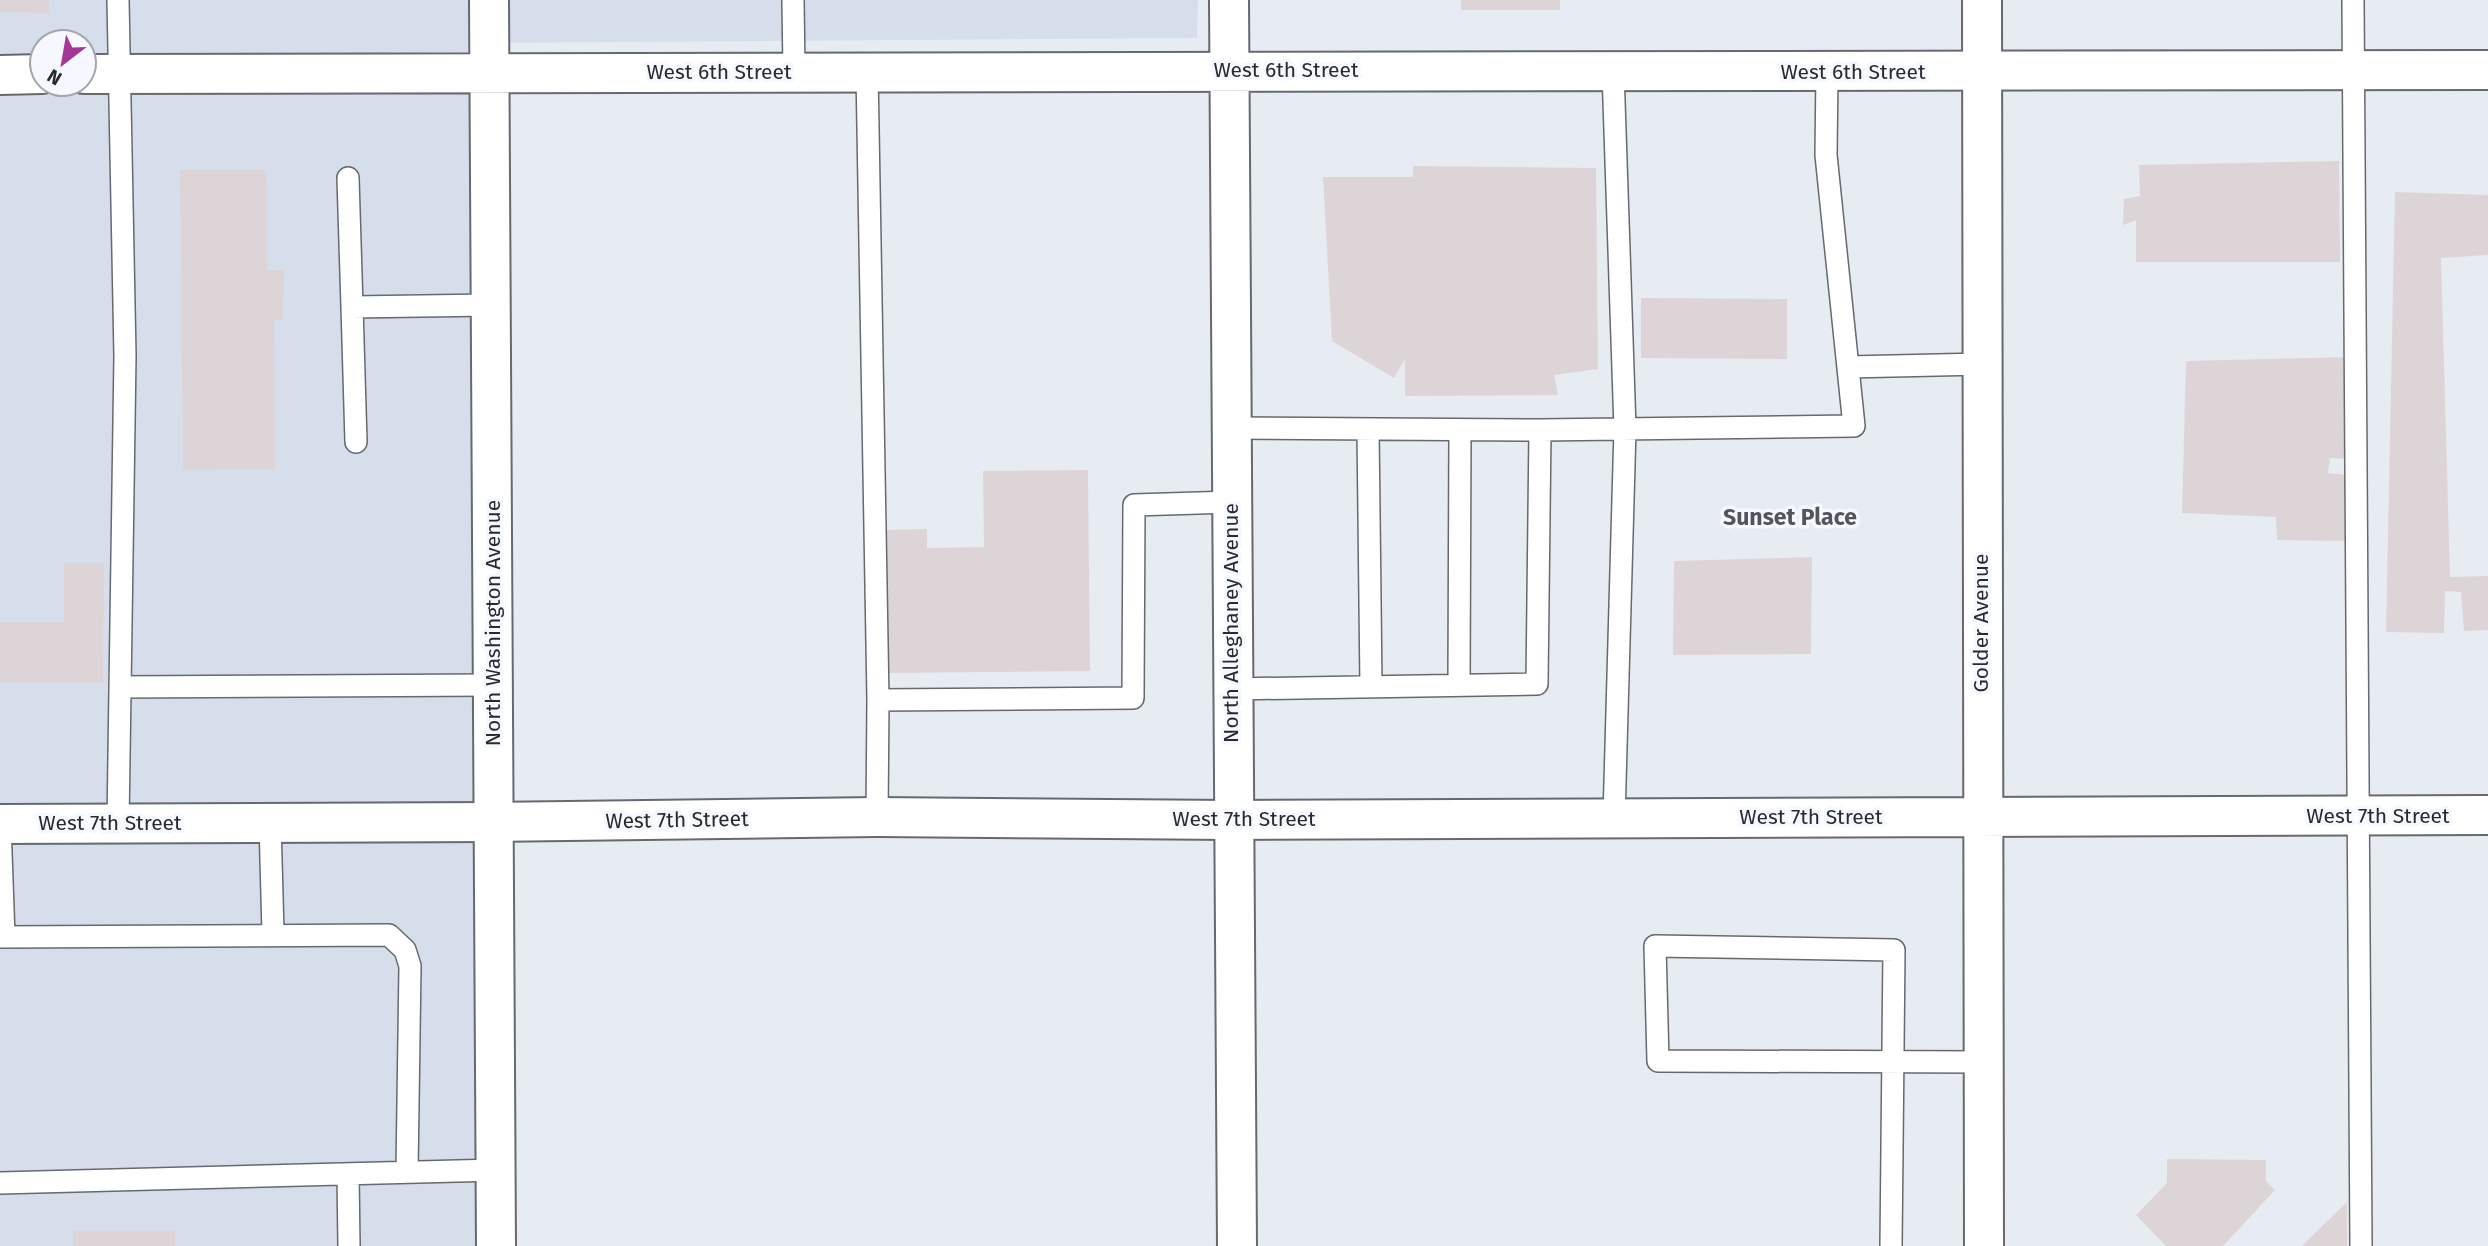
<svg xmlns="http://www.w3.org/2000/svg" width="2488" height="1246" font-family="'Fira Sans',sans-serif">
  <rect width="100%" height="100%" fill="#e7ecf3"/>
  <path fill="#d6deeb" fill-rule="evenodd" d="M0,0H1198L1197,38L489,43L497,1246H0ZM42,42H84V84H42Z"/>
  <path fill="#ddd4d8" d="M0,0H49V13L0,12Z
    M1461,0H1560V10H1461Z
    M2339,161L2340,262H2136V220L2123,225L2124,199L2140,196L2139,165Z
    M1413,166L1596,168L1598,369L1554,375L1558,395L1405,396V359L1394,378L1332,341L1323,177H1413Z
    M180,170H266L267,270H284L283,320H274L275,469L183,470Z
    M2395,192L2488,195V255L2441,258L2450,577L2488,576V630L2464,631L2461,592L2445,591L2444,633L2386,632Z
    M1641,298L1787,299V359L1641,358Z
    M2351,357L2348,459L2330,458L2328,473L2346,475V541L2277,540L2276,517L2182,513L2186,361Z
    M1088,470L1090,671L886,673L884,530L927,529V548L984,547L983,471Z
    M1812,557L1811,654L1673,655L1674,561Z
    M64,563H104L103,683L0,682V622H64Z
    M2167,1159L2266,1160V1181L2275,1190L2223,1246H2166L2136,1215L2167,1183Z
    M2347,1202V1246H2302Z
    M73,1231H175V1246H73Z"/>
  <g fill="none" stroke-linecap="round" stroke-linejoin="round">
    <defs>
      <path id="lane" d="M118,0L125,356L118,823
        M793,0L794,71
        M2353,0L2361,1246
        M867,71L878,700
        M1613,71L1625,429L1614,818
        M348,178L352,307L491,305
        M352,307L356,442
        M1848,367L1982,364
        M1231,428L1540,430L1537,684L1232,689
        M1368,429L1371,687
        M1540,430L1854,426L1826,155L1827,72
        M1459,685L1460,430
        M120,687L493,685
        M877,817L878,700L1133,698L1134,505L1231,502
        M270,823L273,933
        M0,824L4,937
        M0,937L389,935L405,950L410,966L407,1172
        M348,1174L349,1246
        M0,1183L496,1170
        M1891,1246L1894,950L1655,946L1658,1061L1983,1062"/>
      <path id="street" d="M489,0L496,1246
        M1229,0L1237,1246
        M84,74C885,69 1687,74 2488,70
        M0,75L42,74"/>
      <path id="secondary" d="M1982,0L1984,1246
        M0,824L494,822L877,817L1232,820L2488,815"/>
    </defs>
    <use href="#lane" stroke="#66696f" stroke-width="24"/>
    <use href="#street" stroke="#66696f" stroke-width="42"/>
    <use href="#secondary" stroke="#66696f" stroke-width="42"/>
    <use href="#lane" stroke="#fff" stroke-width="21"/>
    <use href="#street" stroke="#fff" stroke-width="38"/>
    <use href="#secondary" stroke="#fff" stroke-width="38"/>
  </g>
  <g text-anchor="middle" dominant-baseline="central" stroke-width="7" stroke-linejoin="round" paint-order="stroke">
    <g font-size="21" fill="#292a2d" stroke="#f5f9ff">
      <text x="1286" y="70">West 6th Street</text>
      <text x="719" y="72">West 6th Street</text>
      <text x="1853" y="72">West 6th Street</text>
      <text transform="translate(493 623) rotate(-90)">North Washington Avenue</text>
      <text transform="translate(1231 623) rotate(-90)">North Alleghaney Avenue</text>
      <text transform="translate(1981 623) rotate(-90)">Golder Avenue</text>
      <text x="2378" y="816">West 7th Street</text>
      <text x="1811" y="817">West 7th Street</text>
      <text x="1244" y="819">West 7th Street</text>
      <text transform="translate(677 820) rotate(-1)">West 7th Street</text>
      <text x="110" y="823">West 7th Street</text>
    </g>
    <g font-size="23" font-weight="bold" fill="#52565c" stroke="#f5f9ff">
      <text x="1790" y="517">Sunset Place</text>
    </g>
  </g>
  <g transform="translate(63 63) rotate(211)"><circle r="33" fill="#f5f9ff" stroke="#a3a6ab" stroke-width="2"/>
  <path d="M0-5L12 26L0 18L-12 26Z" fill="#a53897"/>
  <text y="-10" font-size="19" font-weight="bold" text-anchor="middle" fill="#292a2d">N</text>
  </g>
</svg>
